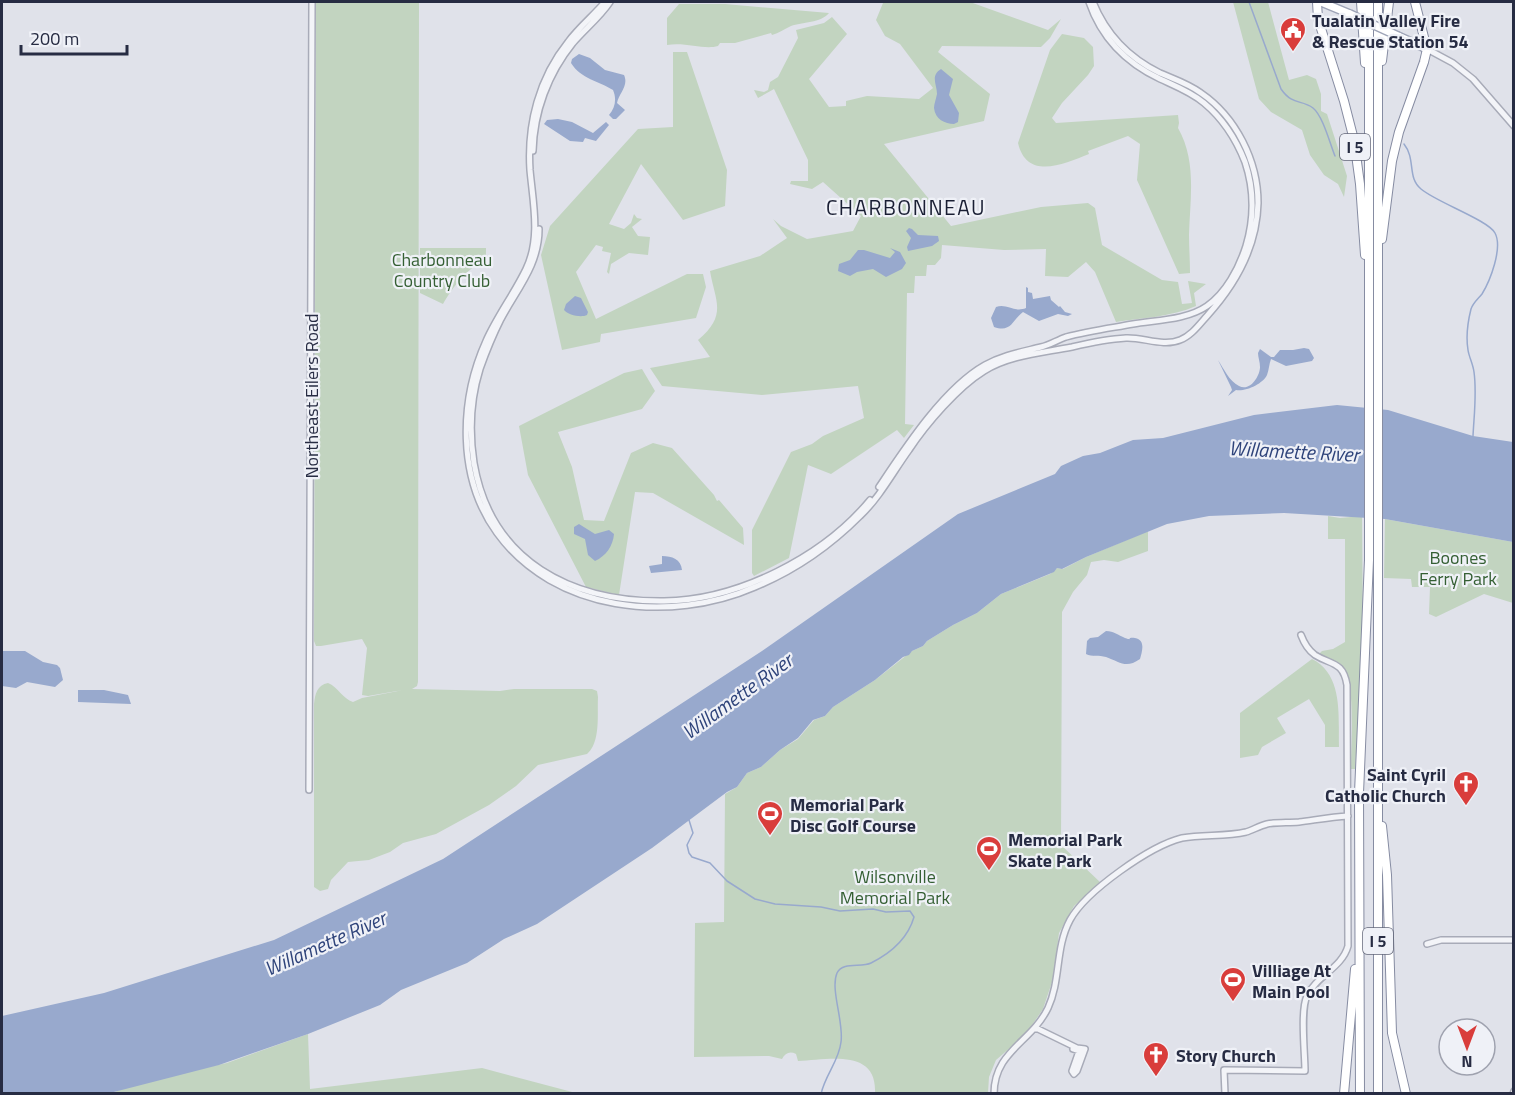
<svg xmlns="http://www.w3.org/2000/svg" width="1515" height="1095" font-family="'Titillium Web',sans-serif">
  <rect width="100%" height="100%" fill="#e0e2ea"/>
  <path fill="#c2d4c0" d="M316,2H419L418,682L417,686L412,689L500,691L514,689H592L597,691L598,697C597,714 601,742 587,754L538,765L516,786L489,805L436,834L403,843L390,852L369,860L348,862L331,880L328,889L320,891L314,887V704C315,694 317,685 328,683C338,687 343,699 353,702L362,698L403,690L368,696L362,695L367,648L362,639L321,646H316L314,641Z
    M894,2H970L1048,30L1061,19L1050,38L1041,47L942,46L938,52L990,94L984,121L884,144L951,226L1041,207L1088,203L1095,208L1102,245L1162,280L1178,282L1182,304L1192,303L1188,281L1206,284L1194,293L1196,306C1171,317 1142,318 1116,322L1095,272L1086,262L1068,277L1045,276L1046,249L1004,250L942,245L941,258L935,265H927L926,276H915L914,293H907L905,424L914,425L904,438L897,430L831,474L808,465L789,558L754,576L752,573V530L791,452L812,444L823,436L864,418L858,386L762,395L662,386L650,368L710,357L698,340C728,315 715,301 710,271L760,256L787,238L773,219L781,226L807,239L853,231L861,216L823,182L812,189L790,184L791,181H808V160L774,89L758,98L754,90L764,92L768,90L770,82L778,77L798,38L796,30L824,23L832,17L847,34L809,79L829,107L846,106V101L867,96L919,99L933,88L900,44L885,36L876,20L883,3Z
    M1233,2H1268L1289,80L1307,75L1316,79L1321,94V111L1327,114L1347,176L1344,197L1338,184L1324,175L1310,155L1302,130L1271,112L1259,99Z
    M679,4H725L829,13C821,23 802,22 791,26C784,29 779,33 772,35L771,33L735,43H720L718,46C704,50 686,42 667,45V18Z
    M1062,34L1084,38L1093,47L1094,66L1088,75L1062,103L1052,118L1056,123L1178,115L1179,123L1178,128C1197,161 1190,199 1189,235C1189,247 1190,260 1190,273L1179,274L1137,180L1140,144L1128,136L1088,151L1089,154C1064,164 1027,181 1018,143L1050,50Z
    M673,52H687L727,170L725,206L683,220L641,164L609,224L624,229L631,223L634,214L637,218L642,219L632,227L638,236L650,237L648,255L629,253L611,264L609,274L607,272L611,253L602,251L603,247L596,245L576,272L596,319L687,274H703L706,287L696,318L601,334L600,342L562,350L541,255L550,226L638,129L673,127Z
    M420,248H486V260C467,268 453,287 443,304L420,293Z
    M642,369L655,391L642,409L558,432L572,467L584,520L604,521L631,453L653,443L672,448L714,495L717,501L719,500L743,528L744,545L653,493L635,492L619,595L586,587L528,475L519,426L624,373Z
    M1328,516L1340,518L1362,516L1363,635L1355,769H1351C1351,747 1356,683 1343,667C1337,660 1327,658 1319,654L1322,651L1333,649L1345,642V539H1328Z
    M1385,519L1513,542V603L1484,594L1436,617L1429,614L1430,587H1412L1411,579L1384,578Z
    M1148,531V551L1118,562L1104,560L1091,562L1087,575L1073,592L1062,612L1061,845L1101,883L1074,906L1059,933L1053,979L1043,1009L1026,1034L996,1060L989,1077L988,1093H875C877,1048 828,1060 798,1061L796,1054C790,1051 785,1053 782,1059L769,1056L694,1057L695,923L724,922L725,794L737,787L747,773L761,767L780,750L798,739L814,720L825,716L833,707L875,680L912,651L923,646L927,641L953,625L977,613L1001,594L1050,574L1057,568L1063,569L1086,557Z
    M1312,659C1344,675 1338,717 1339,747H1325V725L1309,699L1277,718L1286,733L1262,747L1258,755L1240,758V713Z
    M308,1034L310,1089L482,1068L576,1093L110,1094L141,1081L227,1063Z"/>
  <path fill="#98a9cd" d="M579,54L590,58L605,70L624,75C629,86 619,93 617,103L625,110L616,119H613L609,115C615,108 617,99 613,90C599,81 581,79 571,63L572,59Z
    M941,69L953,79L949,95L959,113L958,122L954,124C945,124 935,119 934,108C934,104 936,99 937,94C937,84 930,76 941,69Z
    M558,119L572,122L593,133L606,122L609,125L596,141L585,138L583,142L570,141L544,124L547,120Z
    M909,228L912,229L918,235L938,236L939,241L932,246L908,251L907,247L911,238L906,231Z
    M890,248L900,252L906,263L902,269L886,277L873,269L857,272L850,276L838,271L839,264L850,260L858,250H864L890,258L895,252Z
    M1026,287L1028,288V292L1032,293L1033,299L1050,296L1051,300L1059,307L1060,306L1065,312L1072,314L1068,316L1058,314L1039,321L1023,312C1012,320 1012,333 994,327L991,318L996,307C1007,303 1014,313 1026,308Z
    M575,296L581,298L588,312L587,315C581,318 568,315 564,310L566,304Z
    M1304,348L1309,349L1314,358L1312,361L1286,366L1271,359C1269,364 1269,370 1267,375C1263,384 1245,392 1236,390L1228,396L1232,390L1231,387L1218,360C1224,369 1229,381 1239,386C1250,392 1260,376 1260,367C1260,362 1258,357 1258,353L1260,349L1271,357H1274L1280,350H1293Z
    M1337,405L1388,410L1473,436L1513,442V542L1385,519L1284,513L1209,516L1167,524L1086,557L1062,569L1057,568L1054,572L1001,594L977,613L953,625L927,641L923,646L912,651L909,655L903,657L875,680L833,707L825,716L813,720L798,738L780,750L761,767L747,773L737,787L727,792L652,848L537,924L504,939L467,963L401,990L380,1005L308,1034L219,1065L110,1093H2V1016L104,993L274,940L443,859L762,651L958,514L1055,474L1061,466L1083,456L1100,453L1133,440L1163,438L1254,415Z
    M579,524L595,534L609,530L614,534C613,546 606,556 595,561L588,555L585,539L574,534V527Z
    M662,556C672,556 681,559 682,570L651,573L649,566L662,564Z
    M1106,631C1114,631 1118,635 1125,638C1134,641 1125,637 1135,638C1146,640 1142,652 1140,659C1126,669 1120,662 1106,657C1099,655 1092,657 1086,654L1087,641L1090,638L1098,637Z
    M2,651H25L43,662L57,665L60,668L63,680L55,687L27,682L16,688L2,686Z
    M78,690H104L128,695L131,704L78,702Z"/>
  <path fill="#e0e2ea" d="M1364,405L1383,407V522L1364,520Z"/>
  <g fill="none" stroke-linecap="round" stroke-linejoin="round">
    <path stroke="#98a9cd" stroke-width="1.5" d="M1249,2L1281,89C1293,106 1301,99 1313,108C1323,116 1330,144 1335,156
      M1404,144C1416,159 1407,178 1421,189C1436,202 1488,220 1495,233C1503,248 1490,281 1482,294C1478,299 1473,303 1471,309C1468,321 1466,338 1468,350C1469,357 1473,364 1474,372C1477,393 1474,415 1473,436
      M689,820L693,833L687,845L689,853L692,857L710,863L727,881L755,899L775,904L821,907L840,911L873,909L886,912L910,911L914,917C908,938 891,953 871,963C861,968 843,961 837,973C830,989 844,1022 841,1042C839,1061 825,1075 821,1094"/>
    <defs>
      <path id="minor" d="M605,2C593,16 579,27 568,42C539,78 527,124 530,170C533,203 541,238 526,269C514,294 497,316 486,341C459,401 457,478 497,533C554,612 670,624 755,587C794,571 830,546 860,516C880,497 893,472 909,450C926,424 958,387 984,371C1010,355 1042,353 1072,347C1089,343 1108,339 1126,338C1143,337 1163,347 1180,340C1191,336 1199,325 1207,316C1236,284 1257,247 1258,203C1258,161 1236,117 1201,93C1189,84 1174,79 1160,73C1129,58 1106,34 1093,2
        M1427,49L1453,63L1473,79L1514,126
        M533,151C534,112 548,74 573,43C585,29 600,17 610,2
        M539,229C539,265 517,289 501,319C493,335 486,352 480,369C470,401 469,431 474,463C491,562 572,602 664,601C738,600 823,557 870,500
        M879,487C905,448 944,388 985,365C1003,355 1021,352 1041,347C1050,345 1057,340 1066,337C1088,331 1111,328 1133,324C1156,320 1187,320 1207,306C1226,293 1239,268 1246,246C1254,219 1254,189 1245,162C1236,139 1222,118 1204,103C1191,92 1175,86 1160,79C1126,63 1101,37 1089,2
        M309,790L312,2
        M1427,944L1441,940H1514
        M1034,1029H1038L1077,1048L1085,1049L1077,1071L1074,1074
        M1073,1049L1079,1051L1072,1071L1074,1074
        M994,1094C994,1051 1031,1043 1048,1008C1061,980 1055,948 1070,920C1086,891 1150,846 1182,838C1203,834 1225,837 1246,832C1253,830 1259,826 1267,824C1277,822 1288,823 1299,822C1315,820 1331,817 1348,816
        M1225,1094L1224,1070L1305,1071C1305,1054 1300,1010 1307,996C1316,976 1342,968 1348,946L1347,685C1343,661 1331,665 1315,655C1308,650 1304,643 1301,635
        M1513,1094L1514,1091"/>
      <path id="major" d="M1321,2L1350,14
        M1398,36L1427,49"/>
      <path id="highway" d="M1317,2L1318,19L1344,101L1354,140L1360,184L1365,255
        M1361,2L1365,63
        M1378,2V1094
        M1382,61L1389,2
        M1382,239L1392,161L1399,132L1424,62L1427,49L1415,2
        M1382,826L1387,875L1392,1033L1406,1094
        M1344,1094L1355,969
        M1360,1094L1359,793L1369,560V2"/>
    </defs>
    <use href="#minor" stroke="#a8abb8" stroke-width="8"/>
    <use href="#major" stroke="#9ea4b7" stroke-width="10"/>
    <use href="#highway" stroke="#868ca2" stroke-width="10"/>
    <use href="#minor" stroke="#f3f4f8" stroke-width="5"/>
    <use href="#major" stroke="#fff" stroke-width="7"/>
    <use href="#highway" stroke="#fff" stroke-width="8"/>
    <defs>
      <path id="major-bridge" d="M1350,14L1398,36"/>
    </defs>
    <use href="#major-bridge" stroke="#9ea4b7" stroke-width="10" stroke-linecap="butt"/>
    <use href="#major-bridge" stroke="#fff" stroke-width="7"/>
  </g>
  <defs>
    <symbol id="civic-pin" viewBox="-11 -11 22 30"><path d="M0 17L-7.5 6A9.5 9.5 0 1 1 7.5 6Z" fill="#d93d3b" stroke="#eff1f7"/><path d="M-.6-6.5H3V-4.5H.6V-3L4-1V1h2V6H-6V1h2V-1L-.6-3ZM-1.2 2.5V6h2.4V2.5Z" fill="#fff"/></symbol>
    <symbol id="church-pin" viewBox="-11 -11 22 30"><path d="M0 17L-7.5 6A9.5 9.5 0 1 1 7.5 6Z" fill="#d93d3b" stroke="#eff1f7"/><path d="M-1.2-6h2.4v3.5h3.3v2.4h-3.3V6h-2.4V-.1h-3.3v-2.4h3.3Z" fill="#fff"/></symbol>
    <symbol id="stadium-pin" viewBox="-11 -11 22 30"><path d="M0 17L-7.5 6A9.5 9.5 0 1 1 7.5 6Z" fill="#d93d3b" stroke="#eff1f7"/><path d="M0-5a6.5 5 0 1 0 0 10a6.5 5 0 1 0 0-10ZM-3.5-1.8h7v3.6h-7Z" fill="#fff"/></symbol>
  </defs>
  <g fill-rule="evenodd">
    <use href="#civic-pin" x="1278" y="15" width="30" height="40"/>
    <use href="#church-pin" x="1451" y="769" width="30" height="40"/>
    <use href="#stadium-pin" x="755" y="799" width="30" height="40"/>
    <use href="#stadium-pin" x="974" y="834" width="30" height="40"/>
    <use href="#stadium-pin" x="1218" y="965" width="30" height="40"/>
    <use href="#church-pin" x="1141" y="1040" width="30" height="40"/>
  </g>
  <g text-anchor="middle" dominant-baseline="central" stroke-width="4.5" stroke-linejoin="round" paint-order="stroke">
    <g fill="#eff1f7" stroke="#636779" stroke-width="1.5">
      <rect x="1340" y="134" width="30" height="26" rx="4.5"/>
      <rect x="1363" y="928" width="30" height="26" rx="4.5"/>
    </g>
    <g font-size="16" font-weight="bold" fill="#272c43">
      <text x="1355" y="147">I 5</text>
      <text x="1378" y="941">I 5</text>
    </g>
    <g font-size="18" font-weight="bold" fill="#272c43" stroke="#eff1f7" text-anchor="start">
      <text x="1312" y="20">Tualatin Valley Fire<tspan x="1312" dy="21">&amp; Rescue Station 54</tspan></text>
      <text x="1446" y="774" text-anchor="end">Saint Cyril<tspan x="1446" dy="21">Catholic Church</tspan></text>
      <text x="790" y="804">Memorial Park<tspan x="790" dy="21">Disc Golf Course</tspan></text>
      <text x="1008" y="839">Memorial Park<tspan x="1008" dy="21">Skate Park</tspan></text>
      <text x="1252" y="970">Villiage At<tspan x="1252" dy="21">Main Pool</tspan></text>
      <text x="1176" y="1055">Story Church</text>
    </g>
    <g font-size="18" fill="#345f33" stroke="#eff1f7">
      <text x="442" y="259">Charbonneau<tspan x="442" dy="21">Country Club</tspan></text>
      <text x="1458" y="557">Boones<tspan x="1458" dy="21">Ferry Park</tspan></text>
      <text x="895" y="876">Wilsonville<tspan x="895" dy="21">Memorial Park</tspan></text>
    </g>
    <g font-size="18" fill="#272c43" stroke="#eff1f7">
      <text transform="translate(311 396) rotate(-90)">Northeast Eilers Road</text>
    </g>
    <g font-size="20" font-style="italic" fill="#2e437a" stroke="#eff1f7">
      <text transform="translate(1294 451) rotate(3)">Willamette River</text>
      <text transform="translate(737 696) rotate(-36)">Willamette River</text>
      <text transform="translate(325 943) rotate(-24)">Willamette River</text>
    </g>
    <g font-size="21" letter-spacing="1.5" fill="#191e33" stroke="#eff1f7">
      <text x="906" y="207">CHARBONNEAU</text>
    </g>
  </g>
  <rect width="1515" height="1095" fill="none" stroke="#272c43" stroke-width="6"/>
  <g transform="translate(1467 1047) rotate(180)"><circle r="28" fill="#eff1f7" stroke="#9fa2af" stroke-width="1.5"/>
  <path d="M0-4.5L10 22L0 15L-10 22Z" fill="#d93d3b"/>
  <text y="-9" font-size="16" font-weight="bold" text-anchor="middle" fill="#272c43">N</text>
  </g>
  <path d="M21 45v9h106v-9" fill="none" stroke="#272c43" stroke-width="3"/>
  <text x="30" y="45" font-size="18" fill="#272c43" stroke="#eff1f7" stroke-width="4.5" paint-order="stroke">200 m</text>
</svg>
